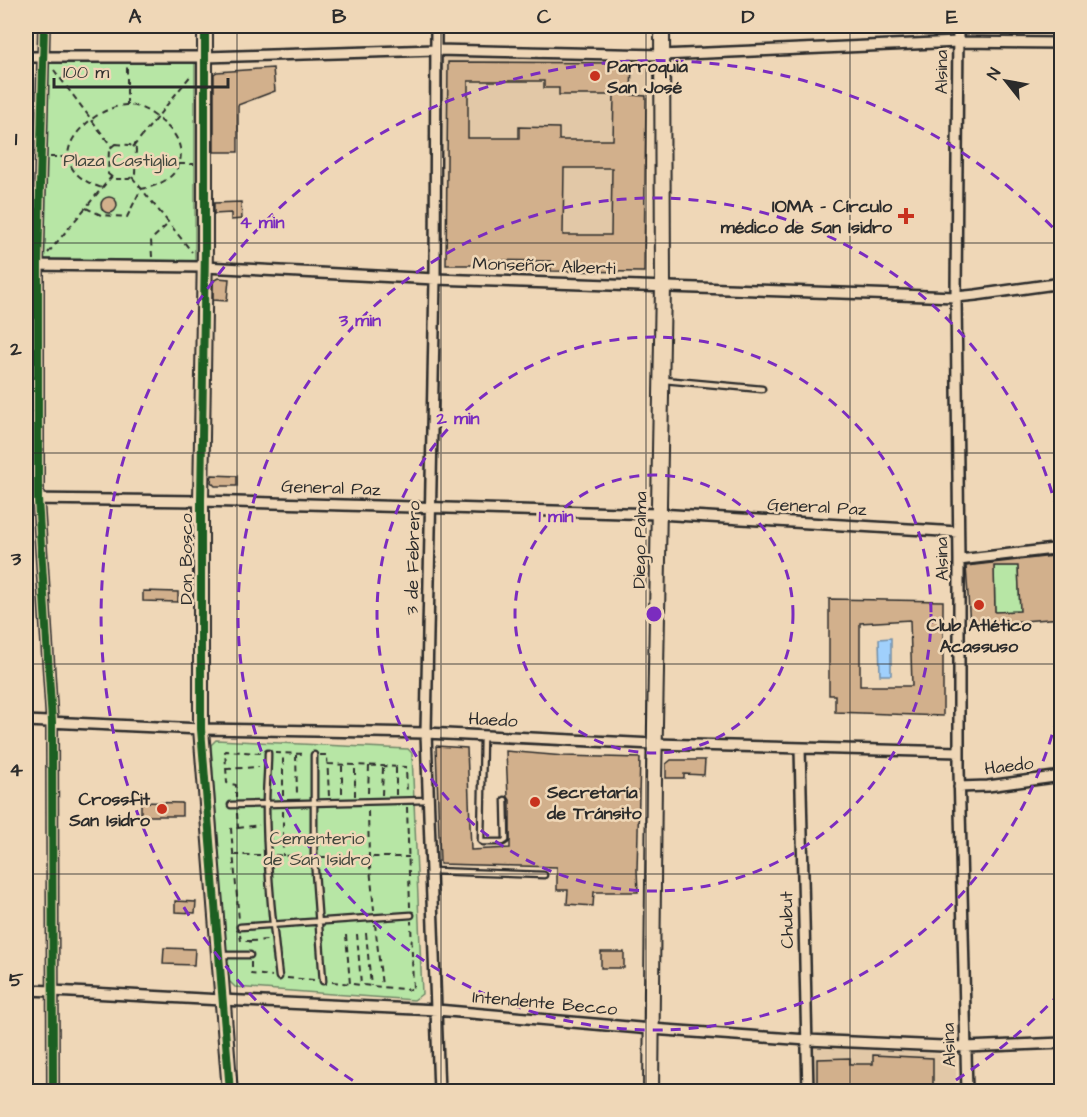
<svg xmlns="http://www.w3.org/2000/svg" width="1087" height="1117" font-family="'Architects Daughter',sans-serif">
  <rect width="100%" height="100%" fill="#efd7b7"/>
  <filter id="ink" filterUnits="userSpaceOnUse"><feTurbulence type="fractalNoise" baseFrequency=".0167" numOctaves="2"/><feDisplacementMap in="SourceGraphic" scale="12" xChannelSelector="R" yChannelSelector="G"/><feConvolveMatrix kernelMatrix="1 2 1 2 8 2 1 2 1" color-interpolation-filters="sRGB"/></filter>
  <g filter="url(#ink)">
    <path fill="#e2c8a7" d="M442,55L648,64L645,274L446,265Z
      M811,1046L956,1055V1091H811Z"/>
    <path fill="#b7e6a5" stroke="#718868" stroke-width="1.5" d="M46,61L195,62V261L43,259Z
      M994,566H1018L1020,611L995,612Z
      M216,740L408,749L412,753L422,994L414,1000L235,987L228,980L211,745Z"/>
    <path fill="#a0d0fc" stroke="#718ea8" stroke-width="1.5" d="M891,638V675H880L879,639Z"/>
    <path fill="#d2b08c" stroke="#2b2b2b" stroke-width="1.5" fill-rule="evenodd" d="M448,62L632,63L631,95L646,96L644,272L551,271V261L483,260V265H446ZM468,81H544V88H559V95H614L613,140H559V128L519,127V138H468ZM564,168H612L611,235H563Z
      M273,68L275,91L238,105V152H214V74L217,72Z
      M101 205a8 8 0 1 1 16 0a8 8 0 1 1-16 0Z
      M241,202L242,219L231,220V213L214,214V203Z
      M218,278L229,279L227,301L213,300V281Z
      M212,475L237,476V486H215L211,482Z
      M1062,555V618L970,625L966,566ZM994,566H1018L1020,611L995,612Z
      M143,591L178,592V602L143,601Z
      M829,599L943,601V716L835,712V695H829ZM910,620L912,686H860V623Z
      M436,746L467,748L471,850L510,848V800L508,797L506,751L564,756L640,758L637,870L638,892H594L593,906L567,904L568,890H557V867L440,864Z
      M671,760H705L704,775L684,774V778H666V764Z
      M141,802L182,803V816H141Z
      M175,901L196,902L195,913L175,912Z
      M164,948L195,949L194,965L163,964Z
      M601,952H624V968H601Z
      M873,1055L933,1058V1092H817V1059L850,1058V1064H873Z"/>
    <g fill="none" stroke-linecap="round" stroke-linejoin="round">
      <defs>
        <path id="lane" d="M664,380L762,389
          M483,736L481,841L483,842H503L506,840L505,800
          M268,753C268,770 266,787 266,805C266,862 272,920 279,977
          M314,755V858L323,981
          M231,805L429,800
          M432,871L544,875
          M240,927L411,915
          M220,955H250"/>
        <path id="street" d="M44,26L38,265V499L52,722L53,1092
          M436,26L435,279L426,733L439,1092
          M958,26L956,297L959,560V770L967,1092
          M26,57H206L436,50L661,55L958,42L1062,43
          M26,265L204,267L435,279L956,297L976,295L1062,283
          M26,499L201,501L658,514L958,532
          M959,560L1062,548
          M26,721L201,729L426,733L654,744L959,752
          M800,748L808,1092
          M959,787L988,786L1062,776
          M26,990L53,991L222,1000L437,1010L651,1029L807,1040L966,1047L1062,1043"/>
        <path id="secondary" d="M205,26V248L201,501V729L230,1092
          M651,1092L654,779L663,286L662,26"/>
      </defs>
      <use href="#lane" stroke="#2b2b2b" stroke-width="9"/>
      <use href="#street" stroke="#2b2b2b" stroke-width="14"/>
      <use href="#secondary" stroke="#2b2b2b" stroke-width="18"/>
      <path stroke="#2b2b2b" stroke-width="2" stroke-dasharray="6 4.5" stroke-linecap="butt" d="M54,70L112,147
        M127,105V66
        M115,144L130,145L136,149L135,174L129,179H114L108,174L109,149Z
        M133,147L192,74
        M50,157H68
        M179,164H194
        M132,177L192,252
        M86,208L101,215L127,217L141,189C167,185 190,168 177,139C173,131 166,125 159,119C149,111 139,105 126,105C102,106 59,137 70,164C75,177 90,184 102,188
        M48,253L112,176
        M152,257L151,240L169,223
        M275,753L306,754
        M296,755L297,794
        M320,755H327L329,796
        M328,764L406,767L407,793
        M342,766V796
        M226,769L259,767
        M368,793L369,766
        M382,795L383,768
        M396,795V767
        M283,796V754
        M355,796V765
        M236,798V785L227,783L225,751L261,753
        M407,807L410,907
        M283,811V856
        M368,811L369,857L374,910
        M237,813L238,828L231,829L239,920
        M238,828L259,825
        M233,855H261
        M275,855L305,857
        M320,857H409
        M375,924L382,986
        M366,933L371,986
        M357,934L361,985
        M240,935L241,941H250V947
        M346,935L350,984
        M250,941L268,940
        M251,962V974L272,976
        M287,978L314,980
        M332,982L413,990L411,921"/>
      <use href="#lane" stroke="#efd7b7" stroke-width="4.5"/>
      <use href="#street" stroke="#efd7b7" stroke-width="9"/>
      <use href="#secondary" stroke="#efd7b7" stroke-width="14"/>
      <defs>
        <path id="cycleway" d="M44,26L38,265V499L52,722L53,1092
          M205,26V248L201,501V729L230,1092"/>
      </defs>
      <use href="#cycleway" stroke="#efd7b7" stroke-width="11"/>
      <use href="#cycleway" stroke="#1b5e20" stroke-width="8"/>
    </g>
  </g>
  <path fill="none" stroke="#2b2b2b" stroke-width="1.5" stroke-opacity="0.55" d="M237,26V1092M441,26V1092M646,26V1092M850,26V1092M26,243H1062M26,453H1062M26,664H1062M26,874H1062"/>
  <g fill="none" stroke="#7b2cbf" stroke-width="3" stroke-dasharray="10 8">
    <circle cx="654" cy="614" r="139"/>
    <circle cx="654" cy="614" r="277"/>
    <path d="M1061 700A416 416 0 1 1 1061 528"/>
    <path d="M1060 993A555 555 0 0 1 940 1090M368 1090A555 555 0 1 1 1060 235"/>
  </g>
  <g fill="#c8321e" stroke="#efd7b7" stroke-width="2">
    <circle cx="595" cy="76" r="6"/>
    <path d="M903 207h6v6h6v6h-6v6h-6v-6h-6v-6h6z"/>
    <circle cx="979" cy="605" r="6"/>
    <circle cx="535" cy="802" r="6"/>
    <circle cx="162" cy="809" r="6"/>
  </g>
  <g text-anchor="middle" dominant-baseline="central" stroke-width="5" stroke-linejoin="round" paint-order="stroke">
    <g font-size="18" font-weight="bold" fill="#2b2b2b" stroke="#efd7b7" text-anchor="start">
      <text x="607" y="66">Parroquia<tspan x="607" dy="21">San José</tspan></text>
      <text x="892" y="206" text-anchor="end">IOMA - Círculo<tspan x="892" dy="21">médico de San Isidro</tspan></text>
      <text x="979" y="625" text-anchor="middle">Club Atlético<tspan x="979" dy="21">Acassuso</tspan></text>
      <text x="547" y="792">Secretaría<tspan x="547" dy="21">de Tránsito</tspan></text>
      <text x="150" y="799" text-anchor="end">Crossfit<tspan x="150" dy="21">San Isidro</tspan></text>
    </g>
    <g font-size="18" fill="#2b2b2b" stroke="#efd7b7">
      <text transform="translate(941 72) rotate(-90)">Alsina</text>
      <text transform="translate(544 266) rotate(2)">Monseñor Alberti</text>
      <text transform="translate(331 488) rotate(2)">General Paz</text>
      <text transform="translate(817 507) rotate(3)">General Paz</text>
      <text transform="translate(640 540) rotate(-89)">Diego Palma</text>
      <text transform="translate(413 558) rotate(-89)">3 de Febrero</text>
      <text transform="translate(186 559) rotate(-90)">Don Bosco</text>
      <text transform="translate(942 559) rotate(-91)">Alsina</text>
      <text transform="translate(493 720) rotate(3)">Haedo</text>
      <text transform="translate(1009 766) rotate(-7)">Haedo</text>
      <text transform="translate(787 920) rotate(-91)">Chubut</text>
      <text transform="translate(545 1003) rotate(5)">Intendente Becco</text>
      <text transform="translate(949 1045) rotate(-92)">Alsina</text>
    </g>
    <g font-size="18" fill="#40473d" stroke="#efd7b7">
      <text x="120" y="160">Plaza Castiglia</text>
      <text x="317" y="838">Cementerio<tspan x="317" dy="21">de San Isidro</tspan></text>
    </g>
  </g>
  <circle cx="654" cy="614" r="9" fill="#7b2cbf" stroke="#efd7b7" stroke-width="3"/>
  <g font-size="18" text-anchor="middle" font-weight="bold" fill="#7b2cbf" stroke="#efd7b7" stroke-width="5" stroke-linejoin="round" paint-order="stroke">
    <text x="262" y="228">4 min</text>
    <text x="360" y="326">3 min</text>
    <text x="458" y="424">2 min</text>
    <text x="556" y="522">1 min</text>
  </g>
  <rect width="1087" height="1117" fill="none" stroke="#efd7b7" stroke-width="66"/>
  <g transform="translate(1006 81) rotate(301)" stroke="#efd7b7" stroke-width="4.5" paint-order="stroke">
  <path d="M0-4.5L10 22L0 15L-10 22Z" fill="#2b2b2b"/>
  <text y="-9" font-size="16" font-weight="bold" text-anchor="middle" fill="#2b2b2b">N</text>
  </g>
  <path d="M54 78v9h174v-9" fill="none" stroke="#2b2b2b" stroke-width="3"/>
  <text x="63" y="78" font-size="18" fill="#2b2b2b" stroke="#efd7b7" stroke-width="4.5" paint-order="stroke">100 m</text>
  <rect x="33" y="33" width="1021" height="1051" fill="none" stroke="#2b2b2b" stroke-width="2"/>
  <g font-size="20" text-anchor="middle" font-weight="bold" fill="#2b2b2b">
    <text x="135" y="23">A</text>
    <text x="339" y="23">B</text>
    <text x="544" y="23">C</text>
    <text x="748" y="23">D</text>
    <text x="952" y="23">E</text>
    <text x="16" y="145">1</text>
    <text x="16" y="355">2</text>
    <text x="16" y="565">3</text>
    <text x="16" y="776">4</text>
    <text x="16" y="986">5</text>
  </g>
</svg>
